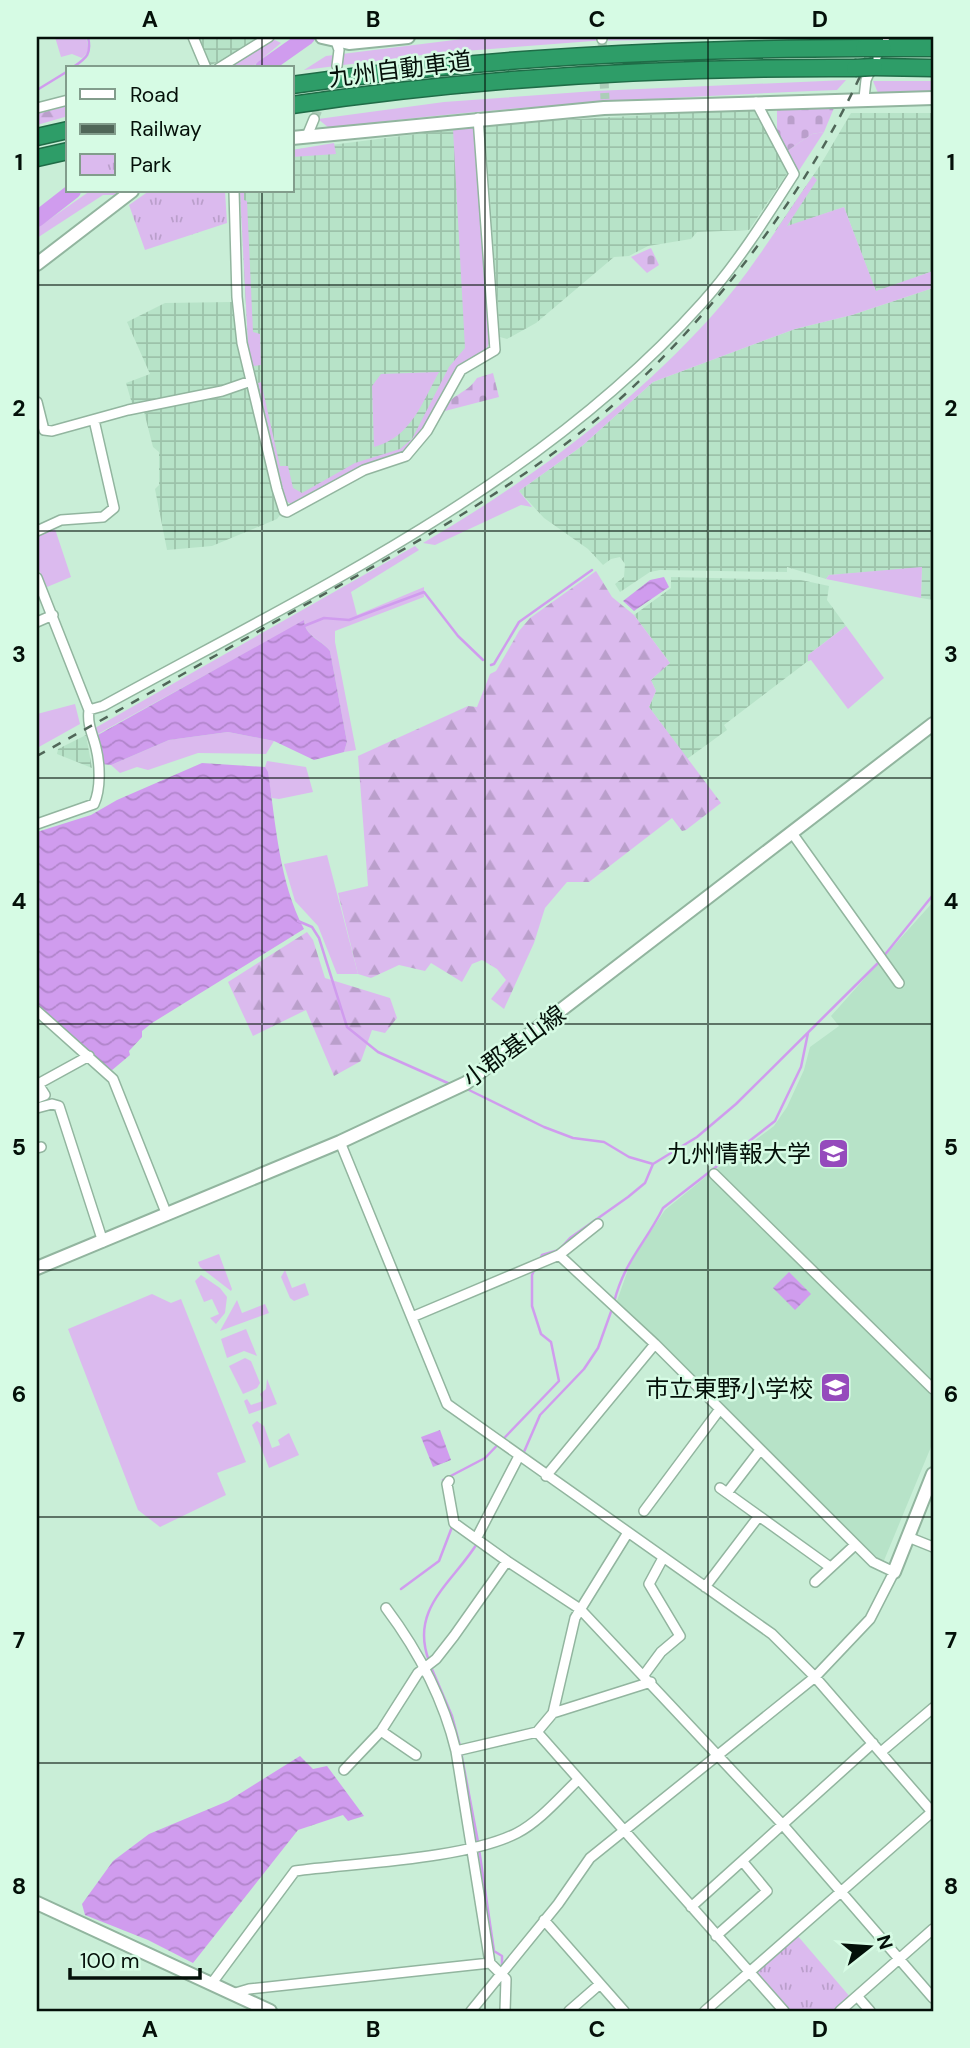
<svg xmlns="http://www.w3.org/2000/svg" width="970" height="2048" font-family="'DM Sans','Noto Sans JP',sans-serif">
  <defs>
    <pattern id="industrial-grid" width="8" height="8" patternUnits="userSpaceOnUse" patternTransform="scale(1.75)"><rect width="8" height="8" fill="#b7e3c8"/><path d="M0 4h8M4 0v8" fill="none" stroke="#9cc2aa"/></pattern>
    <pattern id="forest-firs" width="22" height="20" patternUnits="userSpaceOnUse" patternTransform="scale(1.75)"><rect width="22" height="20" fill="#dbbaee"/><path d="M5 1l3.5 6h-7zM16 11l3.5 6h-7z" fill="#ba9fcb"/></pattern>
    <pattern id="cemetery-stones" width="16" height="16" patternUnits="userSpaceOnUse" patternTransform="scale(1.75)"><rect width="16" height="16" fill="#dbbaee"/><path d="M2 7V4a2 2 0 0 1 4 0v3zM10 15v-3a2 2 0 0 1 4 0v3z" fill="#ba9fcb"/></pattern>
    <pattern id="park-tufts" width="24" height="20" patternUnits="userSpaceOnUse" patternTransform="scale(1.75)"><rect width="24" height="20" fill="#dbbaee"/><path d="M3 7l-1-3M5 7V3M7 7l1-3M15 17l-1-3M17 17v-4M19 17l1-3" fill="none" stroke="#ba9fcb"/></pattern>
    <pattern id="water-waves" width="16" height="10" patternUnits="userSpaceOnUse" patternTransform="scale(1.75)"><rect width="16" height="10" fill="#d09cee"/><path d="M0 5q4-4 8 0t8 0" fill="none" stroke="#b185cb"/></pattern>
  </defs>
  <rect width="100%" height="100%" fill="#c9eed7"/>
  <path fill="#b7e3c8" d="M933,902V1385L715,1170L774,1126L787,1107L804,1070L810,1047L839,1026L831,1016Z
    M708,1175L933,1397V1442L883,1563L822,1506L617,1301L631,1261L665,1210Z"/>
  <path fill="url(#industrial-grid)" d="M196,37H257L227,58L211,65Z
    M753,109L788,172L749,230L697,232L691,239L648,246L629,256L614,257L536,323L507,339L500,337L485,130L489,124Z
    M851,113H933V271L876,292L844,207L775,231L821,164Z
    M472,127L489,343L486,350L457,369L415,443L398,454L363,466L291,504L286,501L248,344L240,191H292V150Z
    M933,288V600L921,598L922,568L829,575L826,579L787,567V572L660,570L650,572L620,592L615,584L624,577L625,564L620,557L611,559L603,565L588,549L544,518L519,491L582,446L653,382L795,329L852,315Z
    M232,302L245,380L219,390L133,407L126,383L150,374L127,322L165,303Z
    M247,386L280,515L277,519L212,546L167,550L155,489L159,485V452L153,447L143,408Z
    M671,577L801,580L829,586L827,600L846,626L808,655V661L724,725L727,730L687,759L649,707L656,691L651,680L670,663L634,615L671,588Z
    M86,735L92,768L57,754L58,749Z"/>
  <path fill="#dbbaee" d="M55,37H86L89,51L82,58L72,54L61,57Z
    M478,37H814L593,41L438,53L304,70L326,56Z
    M273,39L281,43L251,68H226Z
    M846,80L837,90C667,97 498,106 329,128L318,119L444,102L595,91Z
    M873,81H933V92L878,93Z
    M472,127L475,130L489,343L486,350L457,369L415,443L398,454L363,466L291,504L286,501L258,383L261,382L280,466H288L293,488L302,493L355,463L400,449L412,439L449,367L465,348L453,129Z
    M824,132L798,172L787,151L812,134Z
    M334,143L336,154L292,157V150Z
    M813,176L817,180L787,226L844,207L876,291L933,271V288L852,315L795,329L653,382L582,446L519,491L532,507L521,505L435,545L423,543C529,481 627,409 710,318C749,275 780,223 813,176Z
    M90,191H120L114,195H103L37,238V228Z
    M240,191H244V200L247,201L253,332L260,334L261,365L253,366L248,344Z
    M439,372C422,403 411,437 374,447L372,386L381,374Z
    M54,526L71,577L47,587L37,566V536Z
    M415,546L419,550L351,592L357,615L424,587V597L335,631V642L356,750L344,752L347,742L330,651C321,639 306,637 304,621L96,735L95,728Z
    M922,567L921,598L826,579L829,575Z
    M846,626L884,678L848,709L811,660L808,661V655Z
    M75,704L80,724L37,748V714Z
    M228,732L274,741L266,754L198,753L148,770L137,767L120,773L111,765L169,740Z
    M267,761L306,767L313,792L279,799L272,798L265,767Z
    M327,855L358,974H337L318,926L295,901L284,864Z
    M219,1254L232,1289L231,1291L200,1267L198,1262Z
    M285,1270L292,1288L305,1283L309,1295L294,1301L290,1298L281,1277Z
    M201,1275L220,1288L227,1297L225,1313L216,1324L210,1318L219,1314L212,1299L204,1302L195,1281Z
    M152,1294L171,1303L181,1299L246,1462L217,1473L226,1495L160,1527L138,1510L68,1329Z
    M237,1300L242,1313L265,1304L269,1313L220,1331Z
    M246,1329L257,1356L244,1351L227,1358L221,1339Z
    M245,1358L251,1361L260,1383L257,1388L243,1394L229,1366Z
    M267,1379L277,1404L249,1414L244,1401L247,1399L251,1405L263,1401L260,1394L266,1389Z
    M257,1421L264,1426L272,1448L280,1445L278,1440L289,1433L299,1455L269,1468L252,1425Z"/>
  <path fill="url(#forest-firs)" d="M68,106V116L37,125V114Z
    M596,571L612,597L634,615L670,663L651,680L656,691L649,707L721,803L686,830L682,831L672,818L589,882H567L545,908L534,943L504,1009L491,999L506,980L497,969L482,960L472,964L462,982L431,963L425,971L399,965L371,978L358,974L338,893L368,886L358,756L468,706L477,707L490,674L496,671L519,631L530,618Z
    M307,932L313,940L325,978L390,998L397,1018L385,1033L372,1030L361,1061L334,1076L306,1010L253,1036L228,982Z"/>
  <path fill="url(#cemetery-stones)" d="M777,108H834L824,132L812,134L787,151L777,131Z
    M651,248L659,265L647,273L631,257Z
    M493,373L499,397L441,412C452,393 467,394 477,378Z"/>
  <path fill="url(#park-tufts)" d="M149,191H225L227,223L145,250L129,205Z
    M797,1935L851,1998L835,2011H787L757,1976L756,1971Z"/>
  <path fill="url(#water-waves)" d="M664,577L669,587L634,611L623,601L650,580Z
    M304,620C305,637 321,639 330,651L347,742L344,752L314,760L274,741L228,732L169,740L111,765L102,764L96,736Z
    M202,763L265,767L268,772C276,825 279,881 304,929L152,1023L142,1031V1037L129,1051L130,1055L111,1071L37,1004V832L91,815L117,800Z
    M789,1272L811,1294L795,1310L773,1288Z
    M440,1430L451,1460L433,1467L421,1437Z
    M300,1756L313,1769L327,1766L364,1816L348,1821L343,1815L298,1830L193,1963L148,1940L85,1915L82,1904L113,1861L149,1834L228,1801Z"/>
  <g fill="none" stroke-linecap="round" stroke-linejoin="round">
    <path stroke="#d09cee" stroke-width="2.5" d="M72,68C86,58 92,55 88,37
      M37,90L68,71
      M304,626L324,618L349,620L424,592L458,636L483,660
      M491,665L494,664L519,622L592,570
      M298,921L312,927L319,938L347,1027L378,1052L450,1084
      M467,1089L544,1127L573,1138L604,1142L629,1157L653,1164
      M540,1259L542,1255L559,1250L570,1238L628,1197L645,1183L653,1164L697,1137L736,1104L879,962L933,895
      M614,1302C625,1260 645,1244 663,1208L775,1121L801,1067L808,1033
      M517,1468L540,1415L584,1369L598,1348L612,1309
      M444,1483L443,1480L485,1458L559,1381L551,1342L541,1334L532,1306V1275L535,1268
      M401,1589L439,1561L452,1527
      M429,1661C409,1608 453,1583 478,1542
      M431,1667L452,1716L460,1746
      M461,1752L478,1842
      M479,1849L494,1951L502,1956V1969"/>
    <path stroke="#d09cee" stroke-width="16" d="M263,68L307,37
      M37,219L73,191"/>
    <path stroke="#abcdb8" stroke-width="9" stroke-dasharray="9 4.5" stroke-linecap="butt" d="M602,39L605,99
      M314,119L332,78"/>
    <defs>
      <path id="street" d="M193,37L206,68
        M602,37V39
        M336,41L339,50L337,66
        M219,68L269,37
        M864,98L866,80L885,37
        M37,108L68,100
        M307,136L314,119
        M234,191L237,297L242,343L277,489L284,511L287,512L364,470L406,456L427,431L461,370L495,350L478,118
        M37,402L44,430
        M44,430L52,431L128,410L222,391L251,381
        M37,531L61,520L103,517L114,508L94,420
        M37,578L89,710C87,725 93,735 96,748C100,764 101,789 94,804L37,824
        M37,622L53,615
        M89,710L103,706C314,590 538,486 702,303C737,264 766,218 794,174L756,102
        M792,833L899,983
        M37,1011L113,1079L167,1215
        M37,1098L45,1095L38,1084L89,1056
        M37,1108L52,1104L59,1106L103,1242
        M340,1142L447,1404L772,1634L815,1677L933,1813
        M37,1148L41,1147
        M714,1174L933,1389
        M412,1317L559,1255L598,1224
        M546,1476L655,1344
        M449,1481L447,1484L454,1523L507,1561
        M720,1488L830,1567
        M727,1493L760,1450
        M644,1511L720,1409
        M908,1537L933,1547
        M476,1539L519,1456
        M815,1582L855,1545
        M705,1587L759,1516
        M386,1608C419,1652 443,1697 456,1751L490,1963
        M644,1675L661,1652L680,1636L649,1584L663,1558
        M553,1713L651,1682
        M381,1731L416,1755
        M537,1732L553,1713L575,1618L627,1534
        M456,1751L537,1732L784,2011
        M881,1752L933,1708
        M344,1770L381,1731L418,1673L436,1659L454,1636L507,1561L580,1609L783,1825L933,1998
        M691,1907L873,1743
        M544,1920L624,2011
        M716,1936L767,1891L743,1862
        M212,1983L295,1871C356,1863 466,1859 517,1833C540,1821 560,1797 578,1780
        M232,1994L249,1989L490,1963L506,1979L505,2011
        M857,1996L870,2011
        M471,2011L558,1904L590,1858L815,1677L870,1619L894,1572L873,1562L655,1344L559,1255
        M569,2011L600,1984
        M705,2011L932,1812
        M840,2011L933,1929"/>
      <path id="secondary" d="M322,37L349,43L408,37
        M292,138L604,108L933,98
        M37,264L132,191
        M37,1268L340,1142L466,1083L933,724
        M894,1572L933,1474
        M37,1903L270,2011"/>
      <path id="highway" d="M883,48H933
        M874,67L933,68
        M292,85C482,57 672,49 864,48
        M292,105C479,77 666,67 855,68
        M37,137L68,130
        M37,158L68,151"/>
    </defs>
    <use href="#street" stroke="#92b59f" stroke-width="12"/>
    <use href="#secondary" stroke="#92b59f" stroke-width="16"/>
    <use href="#highway" stroke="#1f6c47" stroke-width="19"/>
    <use href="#street" stroke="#fff" stroke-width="9"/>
    <use href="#secondary" stroke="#fff" stroke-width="12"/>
    <use href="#highway" stroke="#2e9d68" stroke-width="16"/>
    <path stroke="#506658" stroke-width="2.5" stroke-dasharray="9 9" stroke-linecap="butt" d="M37,756C131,704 225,650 319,597C414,544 513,489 597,419C710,324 823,174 877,37"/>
    <defs>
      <path id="highway-bridge" d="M864,48H883
        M855,68L874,67"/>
    </defs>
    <use href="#highway-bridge" stroke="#1f6c47" stroke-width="19" stroke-linecap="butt"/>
    <use href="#highway-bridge" stroke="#2e9d68" stroke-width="16"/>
  </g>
  <path fill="none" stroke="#041009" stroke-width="2" stroke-opacity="0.55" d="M262,37V68M485,37V2011M708,37V2011M262,191V2011M37,285H933M37,531H933M37,778H933M37,1024H933M37,1270H933M37,1517H933M37,1763H933"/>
  <defs>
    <symbol id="school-square" viewBox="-11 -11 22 22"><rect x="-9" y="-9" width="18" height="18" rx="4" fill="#954abc" stroke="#d6fbe4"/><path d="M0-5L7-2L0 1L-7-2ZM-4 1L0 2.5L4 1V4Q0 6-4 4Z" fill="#fff"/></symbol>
  </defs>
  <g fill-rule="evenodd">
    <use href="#school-square" x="816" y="1136" width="35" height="35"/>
    <use href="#school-square" x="818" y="1370" width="35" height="35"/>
  </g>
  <g text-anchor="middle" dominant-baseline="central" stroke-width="5" stroke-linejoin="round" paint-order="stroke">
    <g font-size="24" fill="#041009" stroke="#d6fbe4">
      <text transform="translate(400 69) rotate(-7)">九州自動車道</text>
      <text transform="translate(514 1046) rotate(-36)">小郡基山線</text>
    </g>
    <g font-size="24" fill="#041009" stroke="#d6fbe4" text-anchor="end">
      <text x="811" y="1153">九州情報大学</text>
      <text x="813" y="1388">市立東野小学校</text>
    </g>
  </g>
  <rect width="970" height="2048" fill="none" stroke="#d6fbe4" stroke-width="77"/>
  <rect x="66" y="66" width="228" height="126" fill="#d6fbe4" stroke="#829d8c" stroke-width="2"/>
  <rect x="80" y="89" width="35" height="10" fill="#ffffff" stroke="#829d8c" stroke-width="2"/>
  <text x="130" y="102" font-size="21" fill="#041009">Road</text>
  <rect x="80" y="124" width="35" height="10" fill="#506658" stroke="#829d8c" stroke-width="2"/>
  <text x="130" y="136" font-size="21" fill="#041009">Railway</text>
  <rect x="80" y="154" width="35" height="21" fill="url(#park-tufts)" stroke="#829d8c" stroke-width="2"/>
  <text x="130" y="172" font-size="21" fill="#041009">Park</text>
  <g transform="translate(869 1947) rotate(73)" stroke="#d6fbe4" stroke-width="5" paint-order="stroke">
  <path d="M0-5L12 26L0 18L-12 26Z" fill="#041009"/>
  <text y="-10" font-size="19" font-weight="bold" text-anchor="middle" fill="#041009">N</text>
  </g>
  <path d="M70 1968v10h130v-10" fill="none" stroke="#041009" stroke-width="3.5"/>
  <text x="80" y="1968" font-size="21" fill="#041009" stroke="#d6fbe4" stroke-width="5" paint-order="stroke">100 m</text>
  <rect x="38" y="38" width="894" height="1972" fill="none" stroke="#041009" stroke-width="2.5"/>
  <g font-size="23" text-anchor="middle" font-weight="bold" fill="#041009">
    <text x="150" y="27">A</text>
    <text x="373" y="27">B</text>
    <text x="597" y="27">C</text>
    <text x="820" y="27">D</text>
    <text x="19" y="170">1</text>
    <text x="951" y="170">1</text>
    <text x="19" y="416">2</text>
    <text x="951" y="416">2</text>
    <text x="19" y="662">3</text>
    <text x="951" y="662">3</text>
    <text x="19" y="909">4</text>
    <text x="951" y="909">4</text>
    <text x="19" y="1155">5</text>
    <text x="951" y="1155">5</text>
    <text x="19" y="1402">6</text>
    <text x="951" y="1402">6</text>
    <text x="19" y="1648">7</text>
    <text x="951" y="1648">7</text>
    <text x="19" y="1894">8</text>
    <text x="951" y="1894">8</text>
    <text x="150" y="2037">A</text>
    <text x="373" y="2037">B</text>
    <text x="597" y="2037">C</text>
    <text x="820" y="2037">D</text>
  </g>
</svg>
